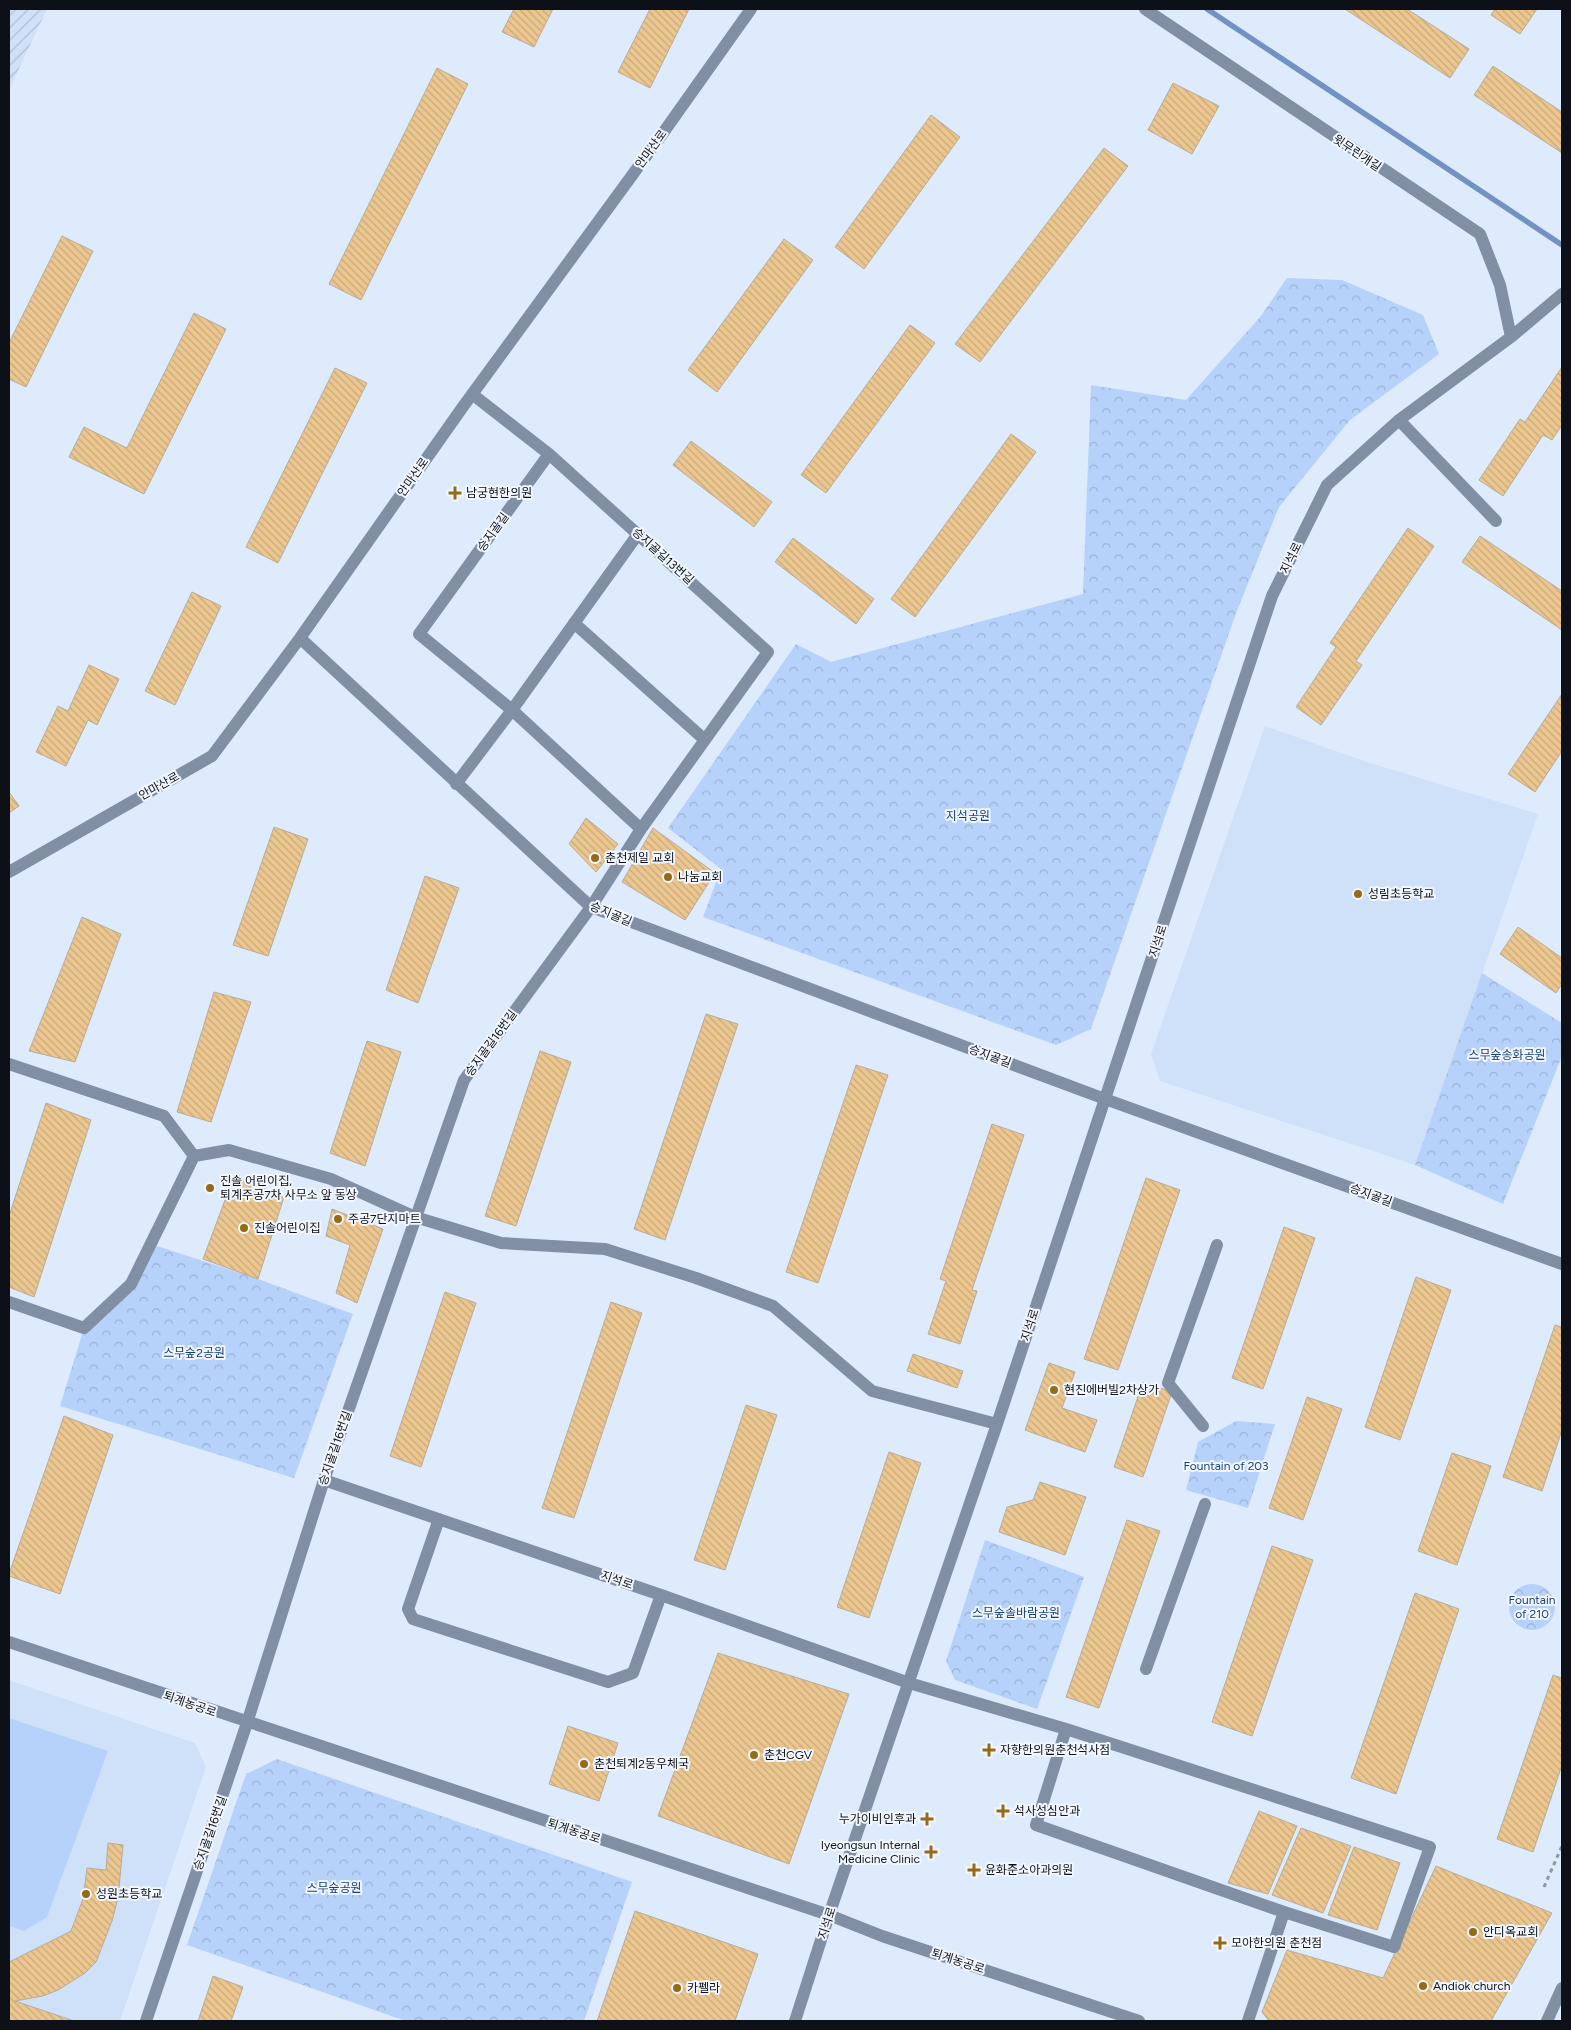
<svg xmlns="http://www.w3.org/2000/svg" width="1571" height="2030" font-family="Figtree,'Noto Sans KR',sans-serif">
  <defs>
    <pattern id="industrial-furrows" width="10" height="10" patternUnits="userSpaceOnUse" patternTransform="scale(1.25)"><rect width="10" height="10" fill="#cfe0f9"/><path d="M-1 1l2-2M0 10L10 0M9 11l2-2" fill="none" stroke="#b1bfd5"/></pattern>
    <pattern id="park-crowns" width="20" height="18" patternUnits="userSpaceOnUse" patternTransform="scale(1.25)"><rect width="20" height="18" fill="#b6d1fa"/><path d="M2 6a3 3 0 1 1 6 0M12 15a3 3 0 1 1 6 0" fill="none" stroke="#9bb2d6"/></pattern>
    <pattern id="building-back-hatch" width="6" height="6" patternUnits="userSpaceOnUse" patternTransform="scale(1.25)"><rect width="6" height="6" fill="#ebc68f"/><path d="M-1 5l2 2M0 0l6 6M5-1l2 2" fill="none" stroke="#c8a97b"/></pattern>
  </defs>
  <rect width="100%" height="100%" fill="#deebfd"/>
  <path fill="#cfe0f9" d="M1265,726L1367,762L1538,814L1415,1165L1160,1081L1151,1054Z
    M9,1680L195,1743L206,1767L120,2021H9Z"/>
  <path fill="url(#industrial-furrows)" d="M9,9H47L9,90Z"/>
  <path fill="url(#park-crowns)" d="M1287,278L1342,280L1423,315L1439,354L1350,420L1279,507L1236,613L1091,1029L1056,1045L703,917L721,869L668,828L796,644L831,662L1083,594L1091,385L1186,400L1261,316Z
    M1482,973L1562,1023V1056L1503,1204L1415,1165Z
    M151,1244L258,1279L353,1314L294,1478L60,1406L84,1328L131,1284Z
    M1236,1421L1275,1424L1248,1508L1186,1490L1198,1442Z
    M985,1540L1084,1577L1037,1709L955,1680L946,1661Z
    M1509 1607a23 23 0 1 1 46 0a23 23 0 1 1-46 0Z
    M277,1759L632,1882L584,2021H406L187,1945L246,1774Z"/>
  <path fill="#b6d1fa" d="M9,1718L108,1751L47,1917L24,1931L9,1926Z"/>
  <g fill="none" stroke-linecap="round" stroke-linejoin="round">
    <path stroke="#7192c3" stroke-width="5.5" d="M1207,9L1562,245"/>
  </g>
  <path fill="url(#building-back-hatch)" stroke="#b8ac9a" d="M514,9H553L534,47L502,32Z
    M650,9H689L650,88L618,72Z
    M1345,9H1407L1469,49L1450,78Z
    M1495,9H1537L1520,34L1491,15Z
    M1493,66L1562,112V153L1474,95Z
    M437,68L468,84L361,300L329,284Z
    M1173,83L1219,106L1192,154L1148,130Z
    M931,115L960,137L864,269L835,247Z
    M1104,148L1128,166L980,362L955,344Z
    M62,236L93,251L26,387L9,379V343Z
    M784,239L813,260L717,392L688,370Z
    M194,313L226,329L144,494L69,457L84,427L127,448Z
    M910,325L935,343L826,493L801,475Z
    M1562,367V425L1552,440L1543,435L1503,496L1479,480L1520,419L1525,422Z
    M335,368L367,383L278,563L246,547Z
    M1011,434L1036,452L915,617L891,599Z
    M691,441L772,502L754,527L673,465Z
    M1408,528L1434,546L1356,661L1362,665L1321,725L1296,707L1336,647L1330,643Z
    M1480,536L1562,591V630L1462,562Z
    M793,538L874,599L856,624L775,562Z
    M192,592L221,606L175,705L145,691Z
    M89,665L119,679L97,725L88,720L66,766L36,752L58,706L68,711Z
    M1562,694V751L1535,792L1508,774Z
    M9,792L19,806L9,813Z
    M586,818L618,844L596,872L569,844Z
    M274,827L308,839L268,956L233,945Z
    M653,828L715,873L685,920L622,882Z
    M425,876L459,888L418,1003L386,990Z
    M82,917L121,934L75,1062L29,1051Z
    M1518,927L1562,958V984L1556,993L1500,954Z
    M214,992L251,1002L211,1122L177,1112Z
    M706,1014L738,1024L665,1240L634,1229Z
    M367,1041L401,1052L365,1166L330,1153Z
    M540,1051L571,1062L516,1226L485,1216Z
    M856,1065L888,1075L818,1283L786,1272Z
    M46,1103L91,1120L34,1297L9,1287V1216Z
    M992,1124L1024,1135L972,1290L977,1291L960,1344L928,1334L946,1281L940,1279Z
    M234,1176L284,1197L258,1279L203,1259Z
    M1146,1178L1180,1190L1118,1370L1084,1359Z
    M332,1209L383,1229L357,1303L336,1293L350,1245L326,1236Z
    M1284,1227L1315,1238L1263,1389L1232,1378Z
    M1416,1277L1451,1290L1400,1440L1365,1427Z
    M445,1292L476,1303L421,1467L390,1456Z
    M611,1302L642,1313L574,1518L542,1508Z
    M1555,1325L1562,1327V1430L1542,1491L1503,1477Z
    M913,1354L963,1371L957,1388L907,1371Z
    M1049,1363L1075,1372L1062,1408L1097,1420L1085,1452L1025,1430Z
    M1143,1382L1172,1392L1143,1477L1114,1467Z
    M1307,1397L1342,1409L1303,1520L1269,1508Z
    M746,1405L777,1415L725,1570L694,1560Z
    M64,1416L113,1435L60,1594L9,1576V1574Z
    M889,1452L921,1463L869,1618L837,1607Z
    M1452,1453L1491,1466L1457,1565L1418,1551Z
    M1040,1482L1086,1497L1065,1555L999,1532L1007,1507L1033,1500Z
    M1127,1520L1160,1531L1099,1708L1066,1697Z
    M1272,1546L1313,1560L1252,1736L1212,1722Z
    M1415,1593L1459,1609L1396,1794L1351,1778Z
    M718,1653L849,1694L789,1864L658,1816Z
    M1553,1675L1562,1678V1765L1533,1852L1497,1839Z
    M568,1726L618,1743L599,1801L549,1784Z
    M1259,1811L1297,1826L1268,1894L1228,1883Z
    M1301,1828L1351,1846L1323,1913L1272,1895Z
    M108,1843L123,1845L118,1898L112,1921L96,1962L85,1973L58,1990L43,1996L15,2001L74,2021H9V1962L71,1931L83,1899L87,1868L106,1870Z
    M1354,1847L1400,1863L1377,1930L1328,1915Z
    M1436,1866L1552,1913L1491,2021H1269L1262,2012L1287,1950L1383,1978Z
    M635,1911L758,1954L735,2021H597Z
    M213,1976L243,1987L231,2021H198Z"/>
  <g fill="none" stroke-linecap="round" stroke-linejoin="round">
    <path stroke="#8f98a6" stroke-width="3" stroke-dasharray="4 4" stroke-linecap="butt" d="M1544,1887L1562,1846"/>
    <path stroke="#808fa4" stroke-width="12" d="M1145,9L1480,234L1500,285L1511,337
      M1399,420L1496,521
      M549,454L419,634L512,710L641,829
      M574,623L705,740
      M300,638L591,907L1105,1099L1562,1264
      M456,784L512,710L638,534
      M9,872L212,756L300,638L462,408L663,133L751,9
      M9,1064L164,1116L194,1156L229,1150L331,1179L415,1217L501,1243L605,1249L696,1278L773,1306L872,1391L997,1424
      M9,1302L84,1328L131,1284L194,1156
      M1203,1426L1168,1383L1217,1245
      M324,1480L661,1595L909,1683L1066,1729L1430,1847L1394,1947L1284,1912L1036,1825L1066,1729
      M439,1519L408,1609L413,1619L608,1682L633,1673L661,1595
      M9,1642L829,1915L882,1936L1139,2021
      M1146,1669L1205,1504
      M146,2021L247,1723L324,1480L464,1080L591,907L641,829L768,652L549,454L472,394
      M795,2021L829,1915L997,1424L1272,596L1327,485L1399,420L1511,337L1562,294
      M1248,2021L1284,1912
      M1547,2021L1562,1988"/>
  </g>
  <g fill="#966a17" stroke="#f2f7ff" stroke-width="2">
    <path d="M452.5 485.5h5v5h5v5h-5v5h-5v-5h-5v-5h5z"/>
    <circle cx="595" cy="858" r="5"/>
    <circle cx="668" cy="877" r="5"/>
    <circle cx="1358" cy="894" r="5"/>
    <circle cx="210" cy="1188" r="5"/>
    <circle cx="338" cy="1219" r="5"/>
    <circle cx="244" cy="1228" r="5"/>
    <circle cx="1054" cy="1390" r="5"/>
    <path d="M986.5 1742.5h5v5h5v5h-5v5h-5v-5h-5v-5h5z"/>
    <circle cx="754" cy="1755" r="5"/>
    <circle cx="584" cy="1764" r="5"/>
    <path d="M1000.5 1803.5h5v5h5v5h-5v5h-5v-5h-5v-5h5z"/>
    <path d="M924.5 1811.5h5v5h5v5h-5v5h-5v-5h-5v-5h5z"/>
    <path d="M928.5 1844.5h5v5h5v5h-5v5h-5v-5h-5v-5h5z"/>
    <path d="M971.5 1862.5h5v5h5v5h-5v5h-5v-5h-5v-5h5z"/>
    <circle cx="86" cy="1894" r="5"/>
    <circle cx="1473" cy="1932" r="5"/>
    <path d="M1217.5 1935.5h5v5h5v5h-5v5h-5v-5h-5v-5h5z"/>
    <circle cx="1423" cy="1986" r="5"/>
    <circle cx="677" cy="1988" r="5"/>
  </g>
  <g text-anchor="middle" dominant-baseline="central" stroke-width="4" stroke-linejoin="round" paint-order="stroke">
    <g font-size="12" fill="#0d1117" stroke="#f2f7ff">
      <text transform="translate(651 149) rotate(-54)">안마산로</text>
      <text transform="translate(1357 153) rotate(34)">윗무린개길</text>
      <text transform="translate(413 477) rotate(-55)">안마산로</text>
      <text transform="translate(493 532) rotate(-54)">승지골길</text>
      <text transform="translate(663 556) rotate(42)">승지골길13번길</text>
      <text transform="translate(1291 558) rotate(-64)">지석로</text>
      <text transform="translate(159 786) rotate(-29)">안마산로</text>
      <text transform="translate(611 914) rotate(23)">승지골길</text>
      <text transform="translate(1158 941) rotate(-72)">지석로</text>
      <text transform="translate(491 1043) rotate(-54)">승지골길16번길</text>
      <text transform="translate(990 1056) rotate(20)">승지골길</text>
      <text transform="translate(1371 1195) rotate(20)">승지골길</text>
      <text transform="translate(1030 1325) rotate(-72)">지석로</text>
      <text transform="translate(335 1448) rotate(-71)">승지골길16번길</text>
      <text transform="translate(617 1580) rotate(19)">지석로</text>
      <text transform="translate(190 1704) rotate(19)">퇴계농공로</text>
      <text transform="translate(574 1831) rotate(18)">퇴계농공로</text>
      <text transform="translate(210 1833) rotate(-71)">승지골길16번길</text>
      <text transform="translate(827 1923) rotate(-72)">지석로</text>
      <text transform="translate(958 1961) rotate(18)">퇴계농공로</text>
    </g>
    <g font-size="12" fill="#0d1117" stroke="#f2f7ff" text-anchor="start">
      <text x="466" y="493">남궁현한의원</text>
      <text x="605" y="858">춘천제일 교회</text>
      <text x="678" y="877">나눔교회</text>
      <text x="1368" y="894">성림초등학교</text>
      <text x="220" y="1181">진솔 어린이집,<tspan x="220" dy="14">퇴계주공7차 사무소 앞 동상</tspan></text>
      <text x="348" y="1219">주공7단지마트</text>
      <text x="254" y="1228">진솔어린이집</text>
      <text x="1064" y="1390">현진에버빌2차상가</text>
      <text x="1000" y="1750">자향한의원춘천석사점</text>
      <text x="764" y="1755">춘천CGV</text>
      <text x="594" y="1764">춘천퇴계2동우체국</text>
      <text x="1014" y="1811">석사성심안과</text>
      <text x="916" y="1819" text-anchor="end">누가이비인후과</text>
      <text x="920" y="1845" text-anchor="end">Iyeongsun Internal<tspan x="920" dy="14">Medicine Clinic</tspan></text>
      <text x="985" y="1870">윤화준소아과의원</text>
      <text x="96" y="1894">성원초등학교</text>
      <text x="1483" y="1932">안디옥교회</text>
      <text x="1231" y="1943">모아한의원 춘천점</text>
      <text x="1433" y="1986">Andiok church</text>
      <text x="687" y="1988">카펠라</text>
    </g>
    <g font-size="12" fill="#153f7c" stroke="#f2f7ff">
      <text x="968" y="816">지석공원</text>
      <text x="1507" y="1055">스무숲송화공원</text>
      <text x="194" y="1353">스무숲2공원</text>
      <text x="1226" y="1466">Fountain of 203</text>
      <text x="1532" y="1600">Fountain<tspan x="1532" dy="14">of 210</tspan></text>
      <text x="1016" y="1613">스무숲솔바람공원</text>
      <text x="334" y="1888">스무숲공원</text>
    </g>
  </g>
  <rect width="1571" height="2030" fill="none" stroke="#0d1117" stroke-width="20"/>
</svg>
